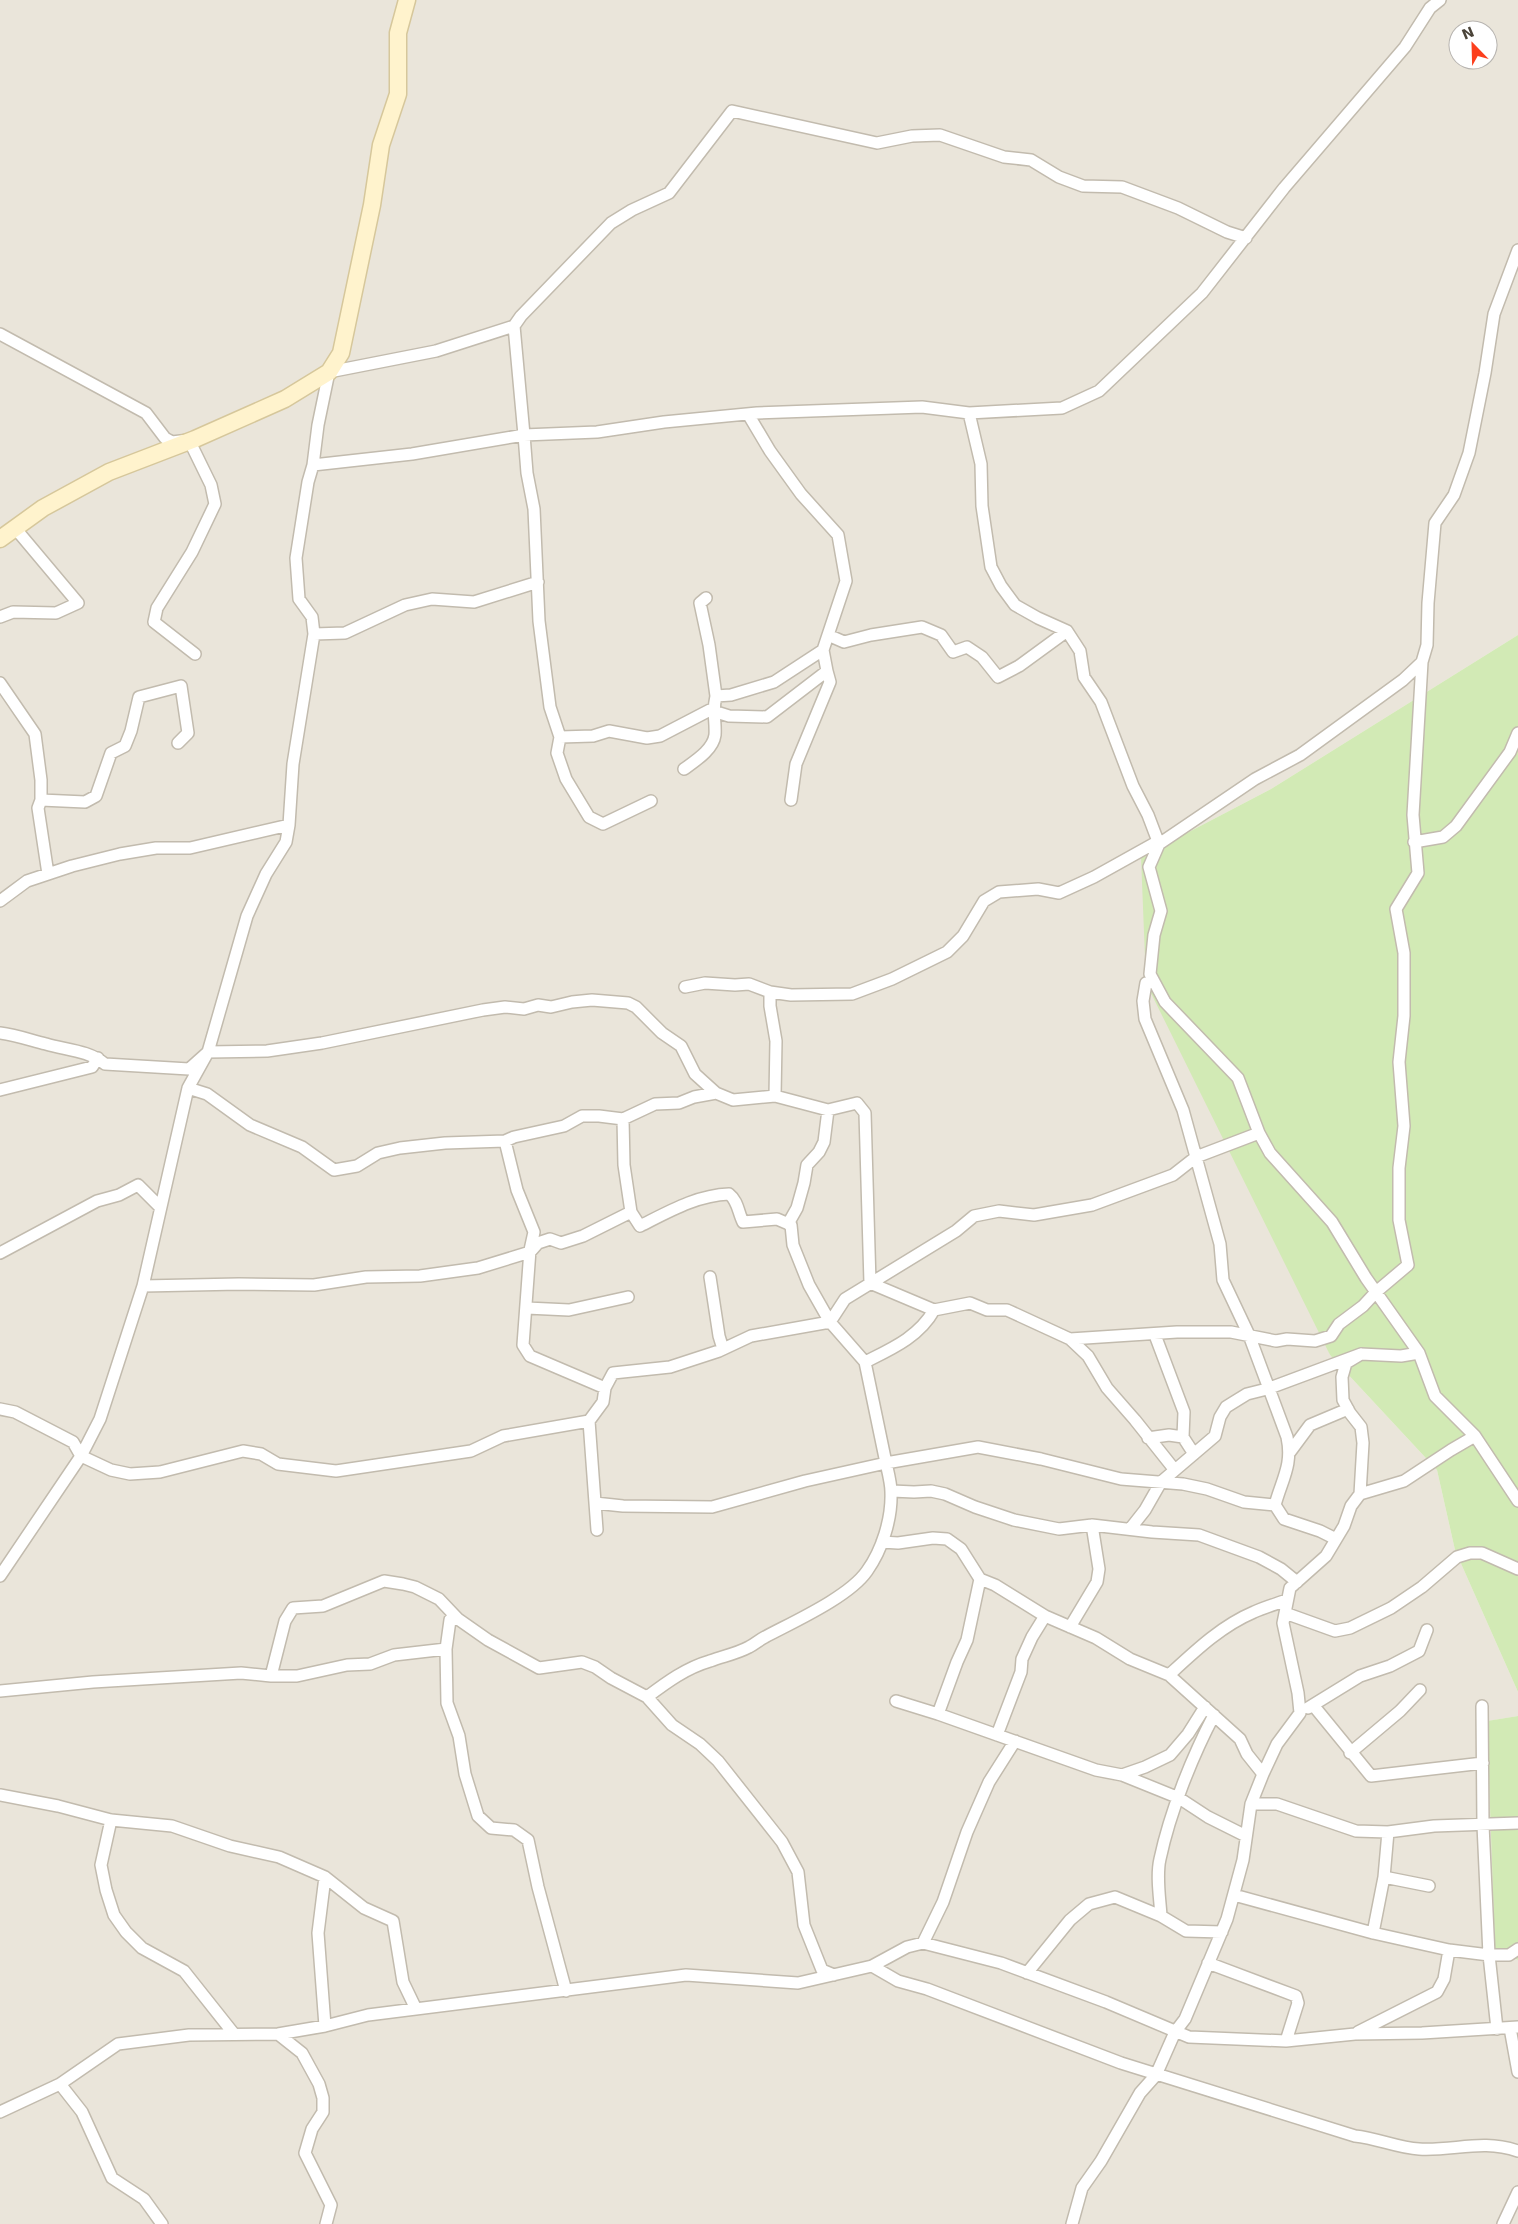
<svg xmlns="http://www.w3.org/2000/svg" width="1518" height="2224" font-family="'DejaVu Sans',sans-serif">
  <rect width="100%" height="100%" fill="#f6f3ec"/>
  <path fill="#eae5da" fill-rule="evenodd" d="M0,0H1518V635L1271,789L1141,857L1330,1355L1437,1470L1455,1550L1518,1692V1716L1488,1721L1495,1949L1518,1960V2224H0ZM1458,30H1488V60H1458Z"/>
  <path fill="#d2eab5" d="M1518,635V1692L1455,1550L1437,1470L1330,1355L1146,983L1141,857L1271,789Z
    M1518,1716V1960L1495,1949L1487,1721Z"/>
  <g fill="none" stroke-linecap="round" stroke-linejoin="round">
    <defs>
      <path id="street" d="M1518,250L1494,314L1485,373L1469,453L1454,495L1435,523L1428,603L1427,645L1422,662L1403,680L1300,755L1255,779L1159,844L1149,867L1161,911L1154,935L1150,974L1165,1002L1238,1078L1259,1133L1270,1153L1332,1222L1366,1278L1419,1353L1435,1396L1475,1436L1518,1501
        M0,334L146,413L165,438L172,442L189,440L211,485L215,504L192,552L157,608L154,622L195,654
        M969,413L981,464L982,506L991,567L1001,586L1015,605L1038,618L1067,631L1080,651L1084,677L1101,702L1133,786L1148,815L1159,844
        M313,465L412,454L524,435L514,326
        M706,598L700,603L709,645L716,696
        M0,617L13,612L56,613L78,603L15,528
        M314,634L345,633L405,605L432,599L474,602L538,582
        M828,635L844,642L871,635L922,627L941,635L953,652L967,647L982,657L998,677L1019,666L1067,631
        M0,683L35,734L41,780V800L38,808L48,874
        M560,737L593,736L609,731L647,738L660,736L710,710L729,716L767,717L827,671L823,650
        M684,769C695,761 713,750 715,735C716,721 712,712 716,696L731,695L774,682L823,650L846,581L838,535L801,494L770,451L748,414
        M41,800L85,802L96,796L111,753L125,746L131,731L139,697L181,686L188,733L178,743
        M791,800L796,764L830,682L827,671
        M651,801L603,824L589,817L566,779L557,753L560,737L550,707L539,621L534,509L527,473L524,435L597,432L664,422L757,413L922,407L969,413L1062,408L1099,391L1202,293L1284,188L1405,47L1430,8L1440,0
        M1414,842L1443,837L1456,826L1510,752L1518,733
        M0,901L27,881L72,866L120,854L156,848H190L289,825
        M685,987L705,983L735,985L749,984L770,992L791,995L852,994L892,979L947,952L963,936L984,901L999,892L1038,889L1059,893L1094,877L1155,843L1159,844
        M770,992V1006L776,1041L775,1096
        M0,1033C16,1035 30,1040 46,1044C66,1050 88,1050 105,1064L189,1069L208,1052L267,1051L322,1043L483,1010L505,1007L524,1009L538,1005L551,1007L572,1002L592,1000L628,1003L636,1007L662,1033L681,1046L695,1074L716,1093
        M188,1088L207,1094L250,1125L302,1147L334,1170L357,1166L378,1153L400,1148L445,1143L505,1141L517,1190L534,1232L530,1250L523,1345L530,1356L605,1388
        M0,1090L92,1067L98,1058
        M623,1119L624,1165L631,1212
        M505,1141L514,1137L564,1126L582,1116H599L623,1119L655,1104L679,1103L694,1097L716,1093L733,1100L775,1096L828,1110L857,1103L865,1113L870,1283L934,1310L970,1303L987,1310H1007L1070,1339L1177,1332H1231L1276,1341L1287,1339L1315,1341L1331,1336L1339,1324L1363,1306L1376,1292L1408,1265L1399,1220V1168L1404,1126L1399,1062L1404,1016V953L1396,909L1418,873L1413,815L1422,662
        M788,1224L797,1208L804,1183L807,1165L819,1152L824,1142L828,1110
        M0,1253L97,1201L119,1195L138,1185L160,1207
        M710,1277L719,1336L723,1349
        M143,1286L239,1284L314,1285L366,1277L420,1276L478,1268L530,1252L538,1243L550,1239L561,1243L583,1236L631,1212L640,1226C668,1212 697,1195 729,1194C738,1201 738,1212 743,1222L777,1219L791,1225L793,1245L809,1285L830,1322L865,1362L886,1463L978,1447L1041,1459L1121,1479L1183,1484L1207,1489L1244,1502L1275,1505C1282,1479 1293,1465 1287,1437L1249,1335L1223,1280L1220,1244L1183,1110L1145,1019L1143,1001L1146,983
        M527,1308L569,1310L628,1297
        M1155,1335L1184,1412L1183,1437
        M1070,1339L1088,1356L1107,1388L1135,1420L1174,1469
        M865,1362C891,1349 919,1337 934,1310
        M0,1409L15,1412L73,1442L81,1456L111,1470L130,1474L160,1472L243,1451L261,1454L278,1464L336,1471L471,1451L503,1436L589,1421L603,1402L605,1388L613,1373L670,1367L719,1351L751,1336L830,1322L845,1299L956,1231L974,1216L999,1211L1034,1215L1092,1205L1173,1175L1196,1157L1259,1133
        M589,1421L597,1530
        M1148,1438L1169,1435L1183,1437L1194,1454
        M1290,1452L1310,1425L1348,1409
        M892,1491L914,1492L931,1491L945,1494L975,1507L1014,1520L1059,1529L1092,1525L1152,1532L1199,1535L1259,1557L1281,1569L1297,1582
        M1360,1494L1404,1481L1451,1450L1475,1436
        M595,1503L623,1506L712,1507L805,1481L886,1463C888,1472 891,1483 891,1492C892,1519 882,1550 867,1571C849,1597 793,1622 765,1637C759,1640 755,1644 749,1647C736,1654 723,1656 710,1661C686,1668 667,1682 647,1697
        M1275,1505L1284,1519L1320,1531L1336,1539
        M1130,1529L1145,1510L1161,1482L1215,1436L1220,1417L1226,1407L1234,1402L1247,1394L1267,1389L1361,1354L1401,1356L1419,1353
        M882,1542L898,1543L933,1538L947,1539L961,1549L980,1579L995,1585L1045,1616L1096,1638L1130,1659L1169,1675L1240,1739L1247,1754L1263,1774L1251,1804L1243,1860L1227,1919L1185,2019L1175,2032L1156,2075L1140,2093L1101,2161L1082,2188L1072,2224
        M0,1576L81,1456L100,1419L143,1286L188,1088L208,1052L247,916L266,874L286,842L289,825L293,764L314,634L312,617L299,599L296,558L308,482L313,465L318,425L329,372L436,351L514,326L521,316L611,223L632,210L669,193L732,111L877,143L912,136L940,135L1004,157L1031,160L1059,177L1083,186L1122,187L1178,208L1227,232L1246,238
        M1285,1613L1335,1631L1350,1628L1391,1608L1422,1587L1457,1557L1470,1553H1482L1518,1569
        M458,1619L450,1620L446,1649L447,1703L459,1736L465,1774L478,1816L491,1828L514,1830L528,1840L538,1887L566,1991
        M1070,1627L1097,1582L1099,1569L1092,1525
        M1169,1675C1195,1651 1221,1626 1254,1612C1265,1607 1276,1604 1287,1600
        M271,1676H297L347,1665L370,1664L394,1655L446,1649
        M0,1691L93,1682L241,1673L271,1676L285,1621L293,1608L323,1606L384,1581L403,1584L415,1587L439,1599L458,1619L488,1640L539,1668L582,1662L595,1667L611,1678L647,1697L672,1725L700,1744L718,1761L782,1842L798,1872L804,1925L822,1970L834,1975
        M896,1701L938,1714L957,1662L967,1640L980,1579
        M1313,1705L1371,1776L1483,1763
        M1482,1706L1483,1825L1489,1955L1497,2029
        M1308,1708L1360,1676L1390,1666L1419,1651L1427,1630
        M938,1714L1096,1770L1122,1775L1145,1767L1170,1755L1188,1734L1205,1707
        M997,1735L1021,1672L1022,1659L1032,1637L1045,1616
        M1350,1753L1400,1711L1420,1690
        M1263,1774L1277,1744L1300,1713L1298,1693L1283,1623L1290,1588L1326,1556L1344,1526L1351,1506L1360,1494L1363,1443L1361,1427L1350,1413L1343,1400L1342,1377L1346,1363L1361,1354
        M1122,1775L1179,1798L1208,1817L1246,1836
        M0,1795L58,1806L111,1820L172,1826L230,1846L279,1857L325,1877L364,1908L393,1921L403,1982L416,2009
        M1251,1804H1277L1356,1831L1388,1832L1434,1826L1518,1823
        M111,1820L101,1865L106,1890L114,1915L126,1932L142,1948L184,1971L234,2034
        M325,1877L318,1933L325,2026
        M1384,1877L1429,1886
        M1234,1895L1373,1933L1449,1950L1489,1955H1509L1518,1949
        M1161,1916C1160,1899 1156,1876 1160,1859C1170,1812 1192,1757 1214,1715
        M1373,1933L1384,1877L1388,1832
        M923,1943L943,1902L967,1832L989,1782L1015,1741
        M1208,1963L1296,1996L1298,2003L1286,2041
        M872,1966L898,1981L927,1989L1121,2063L1355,2136C1377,2138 1398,2148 1419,2149C1455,2151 1482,2139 1518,2151
        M1027,1973L1070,1920L1089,1904L1115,1897L1161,1916L1186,1931L1222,1932
        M1510,2028L1518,2072
        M1358,2032L1437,1992L1444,1979L1449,1950
        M278,2034L302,2053L319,2084L323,2098V2112L312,2129L305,2153L331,2205L326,2224
        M60,2084L82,2112L112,2178L144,2199L162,2224
        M0,2112L60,2084L118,2044L189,2035L278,2034L325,2026L368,2015L686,1975L798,1983L872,1966L907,1947L923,1943L1001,1963L1106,2002L1189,2037L1286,2041L1355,2034L1422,2033L1518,2027
        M1503,2224L1518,2192"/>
      <path id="secondary" d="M0,539L43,508L109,472L195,439L285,399L329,372L341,353L372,205L381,145L398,94V33L407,0"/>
    </defs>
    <use href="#street" stroke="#c2bbae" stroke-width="14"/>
    <use href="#secondary" stroke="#d6c79b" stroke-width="19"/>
    <use href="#street" stroke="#fff" stroke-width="11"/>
    <use href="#secondary" stroke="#fff3cd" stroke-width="16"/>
  </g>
  <g transform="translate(1473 45) rotate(337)"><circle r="24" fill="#ffffff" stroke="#b7b4b0"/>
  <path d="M0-4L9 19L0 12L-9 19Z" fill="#fc3f1d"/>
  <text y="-8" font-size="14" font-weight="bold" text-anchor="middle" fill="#4b4439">N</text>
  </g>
</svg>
